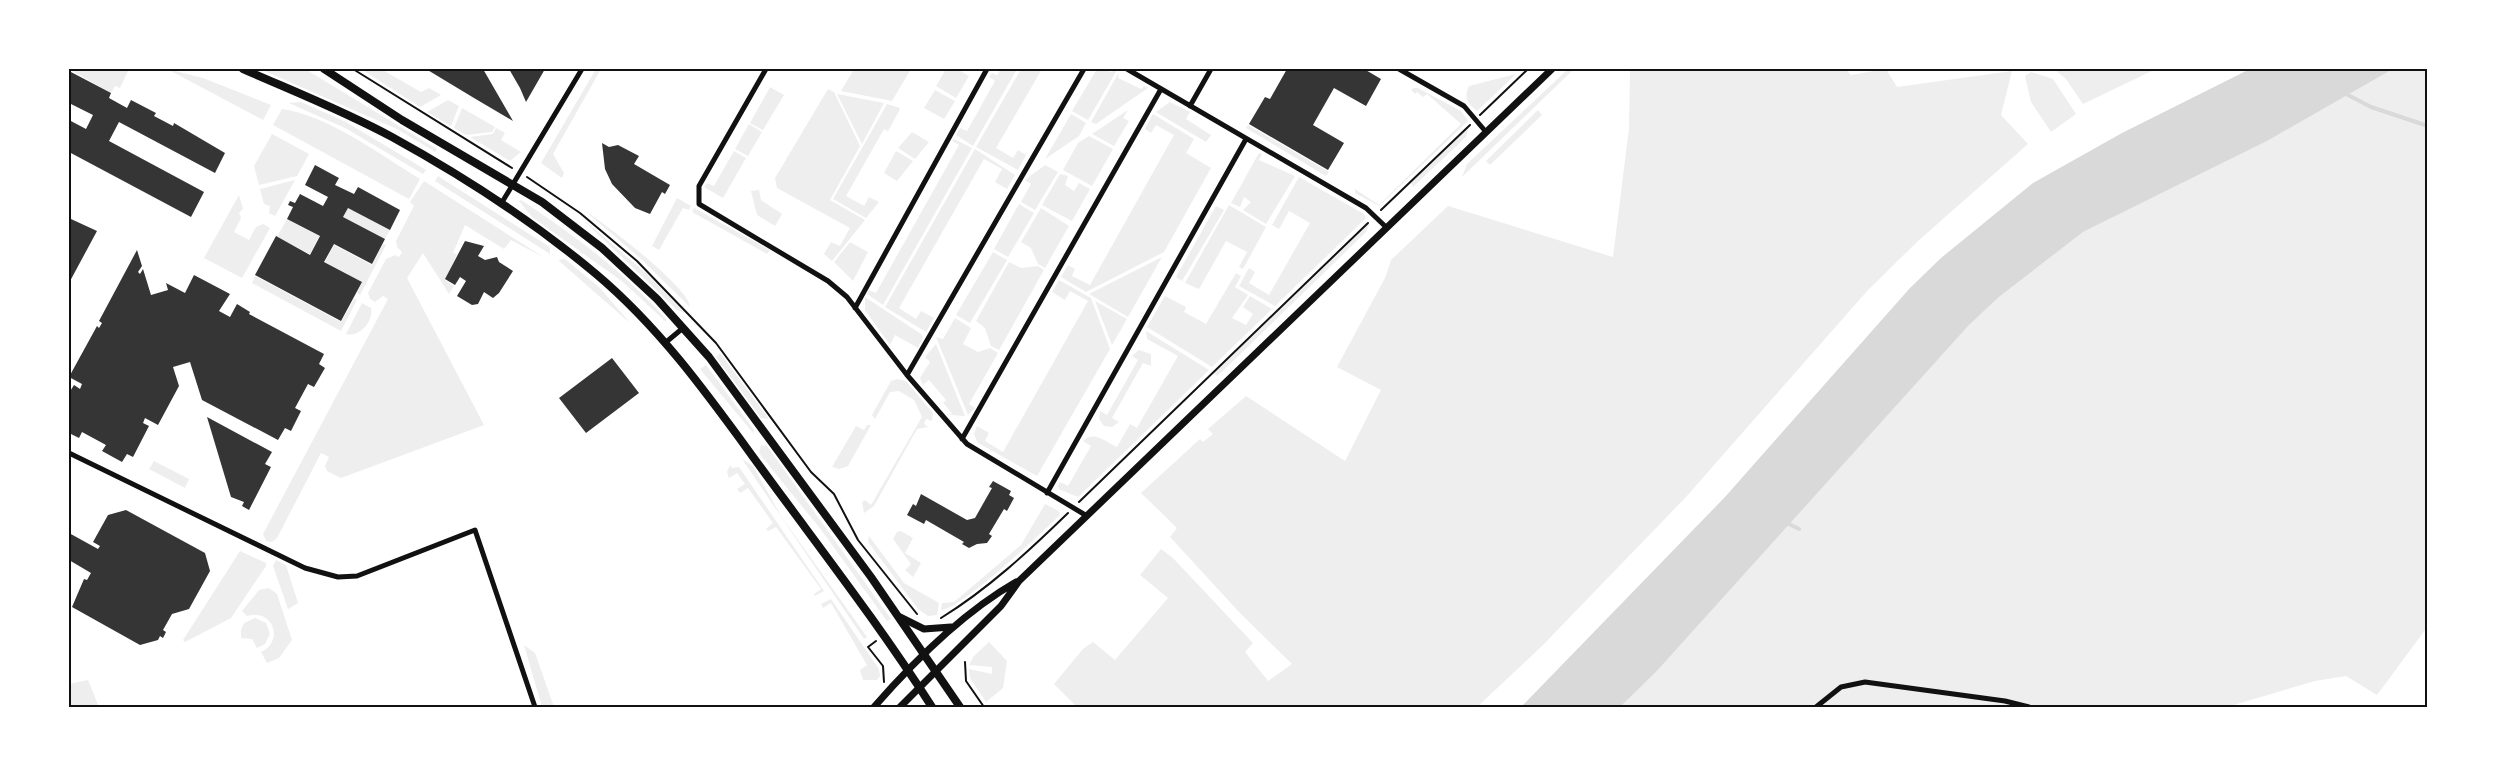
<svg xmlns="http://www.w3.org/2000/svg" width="2497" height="776" font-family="'Fira Sans Condensed',sans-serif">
  <rect width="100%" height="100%" fill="#fff"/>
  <path fill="#eee" d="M69,69H129L120,88L115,86L111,93Z
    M167,69L203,78L271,105L263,120Z
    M260,69H305L437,149L435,152L397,129Z
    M361,69H381L421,92L429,88L441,95L420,107Z
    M596,69H601L553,154L564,173L562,178L541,163Z
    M854,69H911L892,101L841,91Z
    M946,69H957L969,76L956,98L936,86Z
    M1001,69H1017L973,146L956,135L960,128L967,131L995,81L989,77L992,73L997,75Z
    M1021,69H1042L996,148L1013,158L1018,150L1026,155L1018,170L976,147Z
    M1097,69L1112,72L1114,69L1117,70L1088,120L1072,111Z
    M1568,69H1574L1462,177L1467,164Z
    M1630,69H1846L1851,75L1886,69L1897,87L2012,71L2001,115L2028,144L1918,241L1868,290L1686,497L1542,646L1477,707H1077L1054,684L1083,649L1093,642L1115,660L1168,598L1140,575L1161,549L1173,558L1253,643L1245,652L1268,681L1292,664L1239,612L1170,537L1177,528L1141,493L1200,439L1203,442L1213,434L1208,429L1246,396L1345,461L1381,390L1337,367L1385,278L1391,260L1448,206L1613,257L1629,128Z
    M2054,69H2156L2083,104L2066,79Z
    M2393,69H2428V626L2377,695L2346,676L2315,681L2227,707H1620L1656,672L1969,325L1999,297L2083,232L2267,141Z
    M1119,72L1118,78L1141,89L1144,86L1148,88L1096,124L1091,122Z
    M2031,72L2053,79L2076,114L2051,132L2031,102L2025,76Z
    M1516,74L1477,111C1468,103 1463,99 1469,86Z
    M770,87L784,95L763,130L750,123Z
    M1414,88H1418L1461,111L1468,121L1379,206L1355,193V189L1379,205L1461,124L1427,94L1423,97L1417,92L1415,94L1411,90Z
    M828,89L834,92L860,146L830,200L865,220L832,261L824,254L831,242L840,246L850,228L777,188L775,178Z
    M935,90L955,101L944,119L924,108Z
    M837,94L884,103L862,144Z
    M448,100L459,106L451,126L427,112Z
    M301,102L346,122L426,170L423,174L345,128L289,103Z
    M1170,102L1190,112L1186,119L1211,135L1206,142L1156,112Z
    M887,104L900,108L899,111L888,131L884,129L846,196L864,206L869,197L879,202L866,218L833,199Z
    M462,108L495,127L492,132L466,135L454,128Z
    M282,109C327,115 381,155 420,179L409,199L273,125Z
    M1128,110L1123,118L1129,121L1114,146L1092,134Z
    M1538,110L1542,115L1490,165L1486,161Z
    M1071,114L1086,123L1079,136L1045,159Z
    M1153,114L1194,139L1186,153L1211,168L1164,252L1086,292L1061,277L1068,265L1075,269L1072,276L1090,285L1174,135L1156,125L1151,133L1145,129Z
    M749,124L762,132L748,156L735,149Z
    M1248,125L1329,172L1326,176L1246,128Z
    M1469,127L1466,137L1413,187L1411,183Z
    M496,128L505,133L501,140L521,152L510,161L470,137L493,134Z
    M912,132L929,142L915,159L898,148Z
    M272,134L309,154L297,176L259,185L254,166Z
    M1089,136L1113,149L1092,186L1063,170L1078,143Z
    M954,139L972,148L883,305L867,294L869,290L876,293L959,145L952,141Z
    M975,149L1015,175L1007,189L995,182L1002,169L984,159L899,308L916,319L921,311L934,318L926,332L885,307Z
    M734,151L746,158L723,198L704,187L707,183L714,186Z
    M896,151L913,161L897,181L884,173Z
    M1259,153L1262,154L1259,160L1295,176L1266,224L1243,210L1251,202L1244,197L1240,207L1231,203Z
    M1045,165L1058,172L1035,210L1021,202L1031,184L1025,180Z
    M1060,174L1068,176L1065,185L1074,191L1079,183L1090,189L1072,221L1042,205Z
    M438,176L550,247V254L435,181Z
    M1299,177L1364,214L1366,218L1275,306L1239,286L1249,268L1255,272L1249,283L1269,295L1310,223L1289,211L1279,229L1272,225Z
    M295,180L275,216L269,213L270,206L264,204L260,189Z
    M424,181L545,258L511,240L504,249L465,225L453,253L457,254L445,280L454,286L449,294L423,253L407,278L484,425L341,478L327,471L325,466L329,457L321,453L277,538L272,542L266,541L263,534L388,299L383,296L375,302L370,299L368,293L386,259L395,255L399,257L402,252L397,247L396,241L414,206L410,202Z
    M759,190L761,200L782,214L775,226L757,215L751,191Z
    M239,195L243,209L239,213L241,218L234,232L249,240L256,227L263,224L270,228L242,278L204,258Z
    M677,198L691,206L689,210L683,208L659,250L652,246Z
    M521,200C574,235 624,272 666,319V322L623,282L532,217L519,201Z
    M1019,204L1034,213L1008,257L994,249Z
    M1229,205L1266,227L1243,269L1239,267L1247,252L1226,241L1199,289L1185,283Z
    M1216,206L1224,210L1182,281L1176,277Z
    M348,208L390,230L385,239L343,217Z
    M694,208L770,250L767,254L692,212Z
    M1041,208L1069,226L1045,268L1038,264L1031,248L1021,242Z
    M584,210C604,223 689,287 690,307L640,258Z
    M578,215L647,274L685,313L677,310Z
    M287,219L319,236L310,254L277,237Z
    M1370,223L1366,232L1224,370L1217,376L1214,373Z
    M850,242L868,252L853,281L834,262Z
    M383,244L386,245L360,295L357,293L362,282L325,262L334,245L372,265Z
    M993,252L1007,260L970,323L956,315Z
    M1162,257L1128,317L1089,294Z
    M565,259L600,288L631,324L558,260Z
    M1009,262L1021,268L1038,266L1044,270L999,350L991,346L985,328L976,321Z
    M1236,273L1241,276L1235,287L1248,295L1232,318L1246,325L1253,314L1243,307L1250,296L1272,309L1212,367L1147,327L1165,296L1186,307L1184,312L1206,324Z
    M255,276L341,322L354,299L357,300L341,331L252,283Z
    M1059,280L1091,298L1110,349L1037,476L978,443L974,434L977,426L989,433L985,441L1003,452L1088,301L1070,291L1065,300L1052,292Z
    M865,297L921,334L923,337L918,348L895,335L890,345L865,310Z
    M1095,301L1127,319L1112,345Z
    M362,303L371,308C374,321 359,338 346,334Z
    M955,318L971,328L963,344L978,352L990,348L998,353L969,404L975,408L968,415L936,337L943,339Z
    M1146,331L1209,370L1078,497L1059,489L1058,486L1060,482L1068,486L1091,446L1083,441C1094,430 1106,442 1117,447L1130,424L1137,428L1178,356L1147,339Z
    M936,344L965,416L950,415L952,413L943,403L946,400L929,380L923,385L920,378L930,362L925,357Z
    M1139,350L1151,354V366L1143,363L1112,418L1119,422L1112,427L1104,426L1099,419L1100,411L1107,415L1138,360L1132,356Z
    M720,353L769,419L761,418L716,357Z
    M706,365L754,430L753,433L700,369Z
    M897,379L906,381L933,413L932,421L926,419L924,424L928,427L917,429L874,506L864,513L862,502L865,500L871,505L922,417L914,400L899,391L890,392L875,419L872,415L891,381Z
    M867,425H871L848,466L839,469L832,467L856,426L864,430Z
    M761,445L767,446L891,619L887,621L822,531L759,453Z
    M742,459L753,466L781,516L867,637L864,639Z
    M154,461L189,479L185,488L149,469Z
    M730,465L732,468L739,467L824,591L815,596L814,594L821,589L776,527L768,531L766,529L773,523L748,488L740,493L737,489L745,484L737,473L729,478L727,472Z
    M1045,504L1059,511L1060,515C1041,533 962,609 941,610L942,603L954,602L1021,545Z
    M901,531L913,538L905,553L921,563L913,577L905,570L911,564L893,539L897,532Z
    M869,536L904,583L939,603L937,615L928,616L918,609L868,542Z
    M240,551L266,563V566L231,618L185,642L183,640Z
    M276,560L286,565L298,603L288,609L273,566Z
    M269,588L277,594L292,640L279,658L267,663L261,652C285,641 273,608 247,616L242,611L259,590Z
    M831,599L879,669L880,676L877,680H863L860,670L867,665L831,603L823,608L821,604Z
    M255,618L266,623L270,634L265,644L257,648L252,639L241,638V630L244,623Z
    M989,642L1007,661L1003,688L986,702L970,678L969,669L992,674V667L969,665L974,656Z
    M524,645L535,653L554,707H542Z
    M88,680L99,707H69V684Z"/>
  <path fill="#d9d9d9" d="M2250,69H2393L2267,141L2083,232L1999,297L1969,325L1656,672L1620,707H1521L1725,497L1910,288L1941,258L2033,183L2122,133Z"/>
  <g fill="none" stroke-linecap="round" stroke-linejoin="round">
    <path stroke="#d9d9d9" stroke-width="4" d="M2348,95L2371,107L2428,126
      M1789,524L1799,529"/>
  </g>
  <path fill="#353535" d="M426,69H483L513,121L474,98Z
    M509,69H545L526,102L520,88Z
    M1287,69H1364L1381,79L1366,106L1334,88L1313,125L1344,143L1328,170L1249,124L1265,97L1270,99Z
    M69,71L111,93L109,98L127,108L131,100L156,113L154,116L173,126L174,123L225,153L215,173L119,122L109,141L204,192L191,217L69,152V120L86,129L93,115L69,103Z
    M602,143L609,147L618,145L639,156L634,164L670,185L665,194L662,192L650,214L635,208L612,184L605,169Z
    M315,165L339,178L335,185L354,194L358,187L400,210L390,230L348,208L343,217L385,239L372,264L334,244L324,262L362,282L341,321L255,275L276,236L310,255L320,236L287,219L293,207L288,205L290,201L295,203L300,194L323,206L328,197L305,185Z
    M71,219L97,231L69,283V222Z
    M465,241L484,246L478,256L485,260L497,257L499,262L513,271L499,293L493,298L484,292L478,304L472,305L457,296L466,281L460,277L455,285L445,279Z
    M137,250L142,266L138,272L140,274L143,269L151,295L168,290L166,283L185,293L194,275L230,294L219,311L230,317L237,304L250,312L249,314L324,354L319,364L325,368L314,387L308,384L295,408L301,411L291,431L285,428L278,440L202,400L190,362L173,367L179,386L158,425L145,418L143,423L149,426L133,457L127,454L122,462L102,451L106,445L82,432L79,438L69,433V393L74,385L80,389L82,384L69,377L97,326L99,328L102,323L99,321Z
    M612,358L639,393L586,433L559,398Z
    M207,417L272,452L265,464L271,467L249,510L242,506L244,502L231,497Z
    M993,481L1011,491L1009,495L1014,498L1007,511L1004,509L989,534L992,536L987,543L977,544L969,548L962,544L964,542L926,520L924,524L907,515L913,504L916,506L921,494L967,520L975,518L992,488L989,487Z
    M126,510L205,553L210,571L189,609L172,614L163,630L166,632L163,638L160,636L158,640L140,645L72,607L84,579L87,580L91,573L69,560V533L98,549L100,546L93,542L108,515Z"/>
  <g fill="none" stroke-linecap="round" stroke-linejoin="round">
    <path stroke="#111" stroke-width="2" d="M353,69L512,168
      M1480,115L1528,69
      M527,177L580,213L637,261L716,343L811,472L834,494L858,540L917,614
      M1381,210L1470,125
      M1079,502L1368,223
      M941,618C988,589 1029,551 1068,513
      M876,641L868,647L883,666L884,682
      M965,662L966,681L984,707"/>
    <path stroke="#111" stroke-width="5" d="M766,69L699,186V204L828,281L847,297L907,375L967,444L1087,516
      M1127,69L1366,208L1387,228
      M1399,69L1464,106L1486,132
      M1190,106L1211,69
      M501,204L582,69
      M855,308L987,69
      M665,343L683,328
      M907,375L1084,69
      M962,439L1161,89
      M69,453L305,568L338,577L357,576L475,530L535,707
      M1047,493L1246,139
      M1816,707L1841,687L1865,682L2005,701L2029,707"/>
    <path stroke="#111" stroke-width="7" d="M900,617L924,629L951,627
      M874,707C915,660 962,613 1016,582
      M900,707L1001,606L1019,581L1552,69"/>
    <path stroke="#111" stroke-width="8" d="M243,69C293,91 344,111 392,137C463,176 534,222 596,274C672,338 725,420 784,499C835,568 886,635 932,707
      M324,69L402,120L542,202L602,248L657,299L709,357L871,577L960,707"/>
  </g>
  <rect width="2497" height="776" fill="none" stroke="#ffffff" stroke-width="141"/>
  <rect x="70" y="70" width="2356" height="636" fill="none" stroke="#111" stroke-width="2"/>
</svg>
